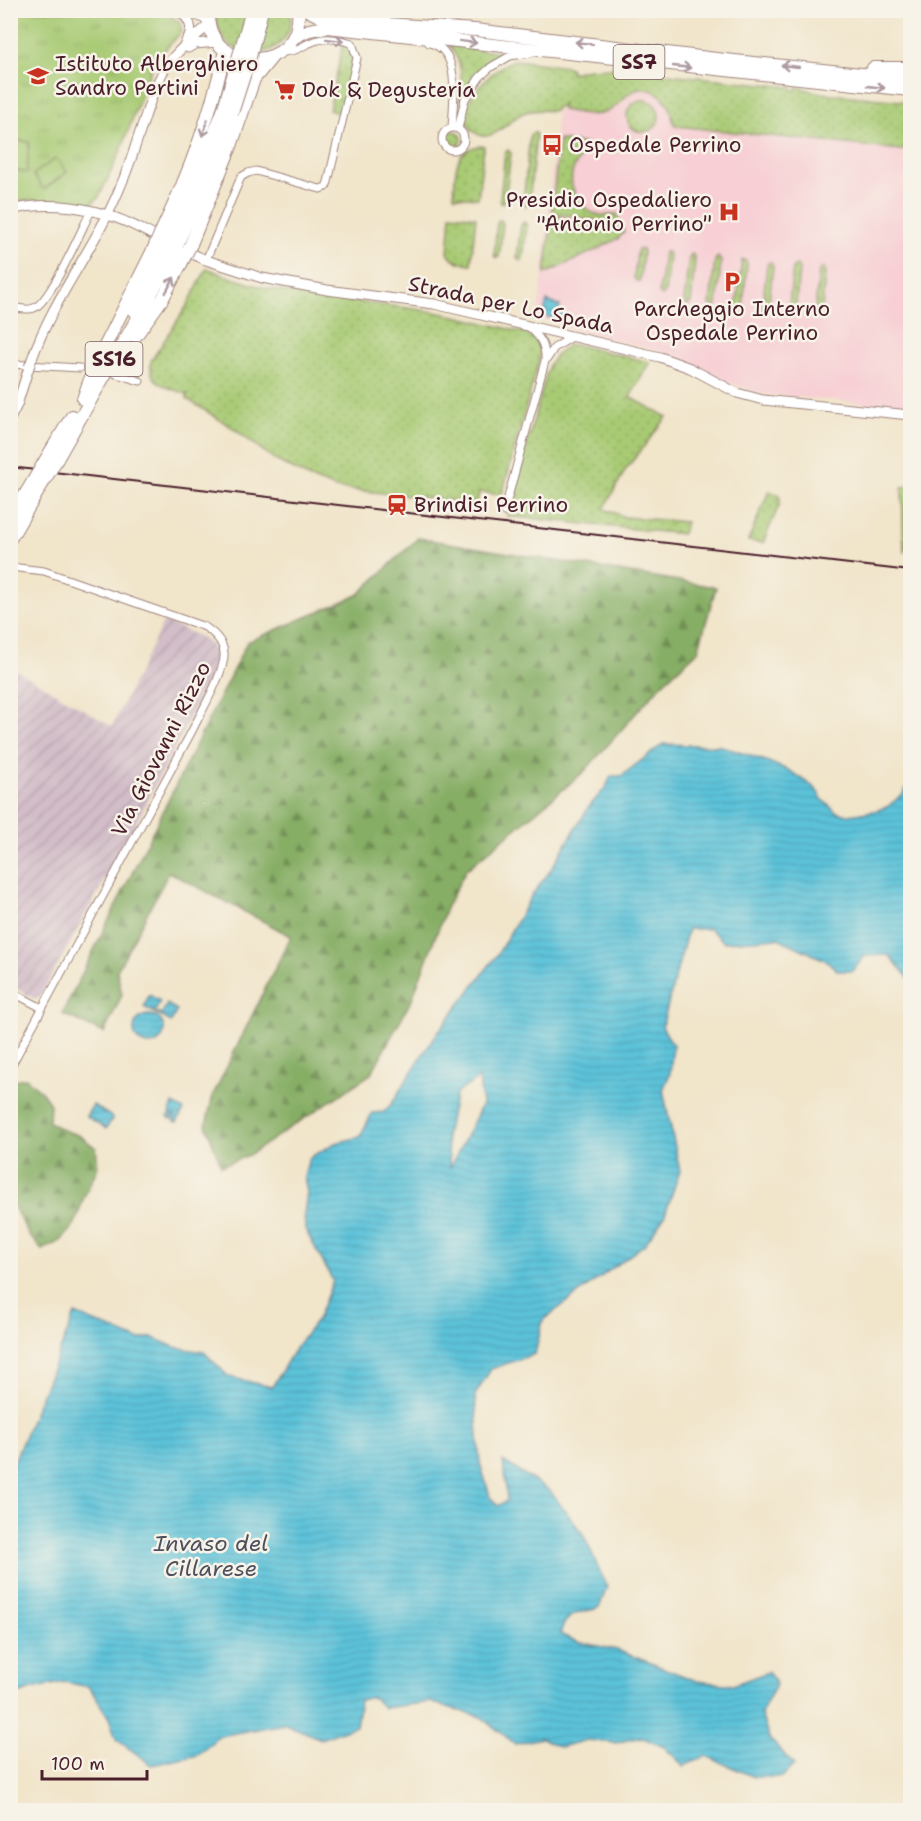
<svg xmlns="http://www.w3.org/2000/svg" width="921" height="1821" font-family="'Shantell Sans',sans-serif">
  <defs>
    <pattern id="industrial-furrows" width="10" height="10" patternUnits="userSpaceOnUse" patternTransform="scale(1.5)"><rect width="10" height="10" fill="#d2bdc8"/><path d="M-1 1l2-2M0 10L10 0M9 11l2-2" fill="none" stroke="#b6a2ac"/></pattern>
    <pattern id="grass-dots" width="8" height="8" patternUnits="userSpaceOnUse" patternTransform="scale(1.5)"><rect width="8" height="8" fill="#a8ca73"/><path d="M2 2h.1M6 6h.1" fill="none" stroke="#92ad64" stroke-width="1.8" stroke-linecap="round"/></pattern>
    <pattern id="forest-firs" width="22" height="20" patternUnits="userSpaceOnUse" patternTransform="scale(1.5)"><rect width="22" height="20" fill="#86ae65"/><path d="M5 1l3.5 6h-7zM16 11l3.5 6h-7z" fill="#708d53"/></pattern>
    <pattern id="park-tufts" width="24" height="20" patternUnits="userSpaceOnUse" patternTransform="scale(1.5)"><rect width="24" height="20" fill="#a8ca73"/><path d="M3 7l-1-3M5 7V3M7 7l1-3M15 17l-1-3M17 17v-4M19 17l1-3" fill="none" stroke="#92ad64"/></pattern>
    <pattern id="water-rules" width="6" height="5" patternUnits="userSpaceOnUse" patternTransform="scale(1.5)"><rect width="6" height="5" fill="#5bc2d9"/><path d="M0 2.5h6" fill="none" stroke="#51a6ba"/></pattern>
  </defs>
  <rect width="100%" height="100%" fill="#f7f3e8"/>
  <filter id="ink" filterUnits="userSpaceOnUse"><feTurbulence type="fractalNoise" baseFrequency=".0167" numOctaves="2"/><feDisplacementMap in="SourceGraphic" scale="12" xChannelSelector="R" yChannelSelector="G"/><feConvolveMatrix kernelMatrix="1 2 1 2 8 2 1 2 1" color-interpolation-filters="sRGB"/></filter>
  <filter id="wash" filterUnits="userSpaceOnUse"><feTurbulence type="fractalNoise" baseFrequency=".008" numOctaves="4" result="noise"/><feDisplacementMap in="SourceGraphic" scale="24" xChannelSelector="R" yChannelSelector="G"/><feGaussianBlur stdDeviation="1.35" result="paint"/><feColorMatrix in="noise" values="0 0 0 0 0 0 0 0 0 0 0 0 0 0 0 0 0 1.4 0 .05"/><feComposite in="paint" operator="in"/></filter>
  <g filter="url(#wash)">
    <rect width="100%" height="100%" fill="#f1e5ca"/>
    <path fill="#f7cfd4" d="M644,89L652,91L662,97L668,104L673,124L677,127L910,152V410L861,403L763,394L719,380L683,359L660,351L582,332L537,317L543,273L557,110L595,115L603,114L619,106L632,92Z"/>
    <path fill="url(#industrial-furrows)" d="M164,621L201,637L210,644L215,653L216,661L214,671L133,829L40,997L35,999L11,986V667L112,726Z"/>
    <path fill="url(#grass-dots)" stroke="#79744f" stroke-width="1.5" d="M216,11H290C300,62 215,72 216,11Z
      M343,44L350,47C358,62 345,97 341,114L329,110Z
      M449,45L501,53C478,66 470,82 458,105C462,80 465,66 449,45Z
      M516,60L560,66L564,65L571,69V73L589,69L610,68L792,87L793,90L795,91L797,87L822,93L910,102V151L677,126L674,124C672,118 672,112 669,106C662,92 644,84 630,93C621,100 616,109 604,113C592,117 575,112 562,110L563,102L561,107H557L554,111C545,110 536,109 526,112C512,116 497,139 482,136C478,135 474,132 471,129C450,107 495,65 516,60Z
      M627 116a16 16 0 1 1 32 0a16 16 0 1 1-32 0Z
      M446 139a8 8 0 1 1 16 0a8 8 0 1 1-16 0Z
      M534,132L536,135L529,203L526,206L523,203L530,135Z
      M559,140L585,144C586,155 576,160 573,170C567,188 581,210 598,215C605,216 611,215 617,214L621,223L618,224L554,213L552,209Z
      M481,146H484L478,198L454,196C455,174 453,148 481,146Z
      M508,150L511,153L505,201L501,203L500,200L505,153Z
      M451,214L476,217L471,264C461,263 453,262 448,253Z
      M552,216L623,228L624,231L619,238L602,247L545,274Z
      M499,220L502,221L503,223L499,257L496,258L494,255L497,223Z
      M524,222L527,226L523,258L521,261L517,258L521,225Z
      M638,249H642L643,252L640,280L637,282L634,278L637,252Z
      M664,252H668L669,255L665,293L662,296L659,293Z
      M692,254L695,258L691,303L687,306L684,302L689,257Z
      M718,257L721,261L717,305L713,308L710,305L715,260Z
      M742,260H745L747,263L743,308L740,311L736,308Z
      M771,262L773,266L768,311L765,314L762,310L767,265L768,263Z
      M797,265L799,269L795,314L791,317L788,313L793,268L794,266Z
      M207,268C274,299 351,299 422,310C457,315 491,325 525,333C537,338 540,343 540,356L502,495L479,492L477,503L335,488L310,478L277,461L230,426L187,399V394C169,388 147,384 151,361L187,306Z
      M823,268L825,271L822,310L818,313L815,309L819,271L821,268Z
      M568,345H577L650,362L630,397L667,417L626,469L604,509L625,517L686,522L682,534L507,516L549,365L557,354Z
      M910,486V530L904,553L902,487Z
      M769,491L780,495V503L763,543L748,541Z"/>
    <path fill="url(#forest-firs)" stroke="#686648" stroke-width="1.5" d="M418,538L716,587L698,651L661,685L584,772L466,870L447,906L412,999L371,1074L249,1155L221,1166L206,1125L213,1095L291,936L169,872L117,971L122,995L104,1033L62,1014L247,642L358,595Z
      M26,1078L41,1091L50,1104L49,1122L61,1129L80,1136L96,1148L98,1167L84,1197L75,1224L61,1241L42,1250L29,1235L11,1201V1085L13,1080Z"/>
    <path fill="url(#park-tufts)" stroke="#79744f" stroke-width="1.5" d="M11,11H137L164,13L179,21L182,31L154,62L119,155L99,197L91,204L26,200L11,203Z"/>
    <path fill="#a8ca73" stroke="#79744f" stroke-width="1.5" d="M10,139L29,142L27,172L11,170Z
      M56,158L67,172L44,189L33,175Z"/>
    <path fill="url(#water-rules)" stroke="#527082" stroke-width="1.5" fill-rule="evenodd" d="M547,301L560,306L558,312L565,315L562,322L543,315Z
      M663,744L721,746L766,761L790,771L815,788L822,799L836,812L849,815L874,811L887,807L904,793L910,781V980L889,955L865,956L852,971H838L827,961L778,938L724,942L710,929H688L662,1027L673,1045L670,1073L663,1090L680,1171L664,1217L645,1244L543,1320L535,1354L491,1369L475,1395L480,1463L490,1496L498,1506L507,1500L503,1461L550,1491L583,1534L607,1587L599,1608C579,1613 566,1612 560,1634L578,1642L617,1650L697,1681L733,1685L768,1672L776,1683L761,1714L769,1738L794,1765L782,1777H754L706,1756L684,1766L664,1747L641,1737L615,1743L587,1740L560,1747L541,1738L515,1744L481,1717L430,1702L384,1708L372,1697L360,1700L356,1726L321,1739L285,1724L219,1736L198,1755L152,1765L116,1739L109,1718L89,1687L64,1682L29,1690L11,1697V1469L75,1314L139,1340L152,1337L174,1347L204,1352L229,1377L272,1387L296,1347L317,1320L333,1281L305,1229L304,1214L307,1192L304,1177L309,1158L335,1143L360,1137L372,1113L384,1112L392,1103L432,1040L497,955L532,895L550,871L588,808L606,787L611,776H621ZM479,1078L482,1104L465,1139L450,1167L446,1135L456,1094Z
      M149,995L160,1001L155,1012L161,1015L167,1004L177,1010L171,1022L144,1007Z
      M134 1030a15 15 0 1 1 30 0a15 15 0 1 1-30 0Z
      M173,1104L184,1110L177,1122L173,1120L175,1116L173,1115L171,1119L168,1117Z
      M93,1105L113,1118L106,1129L86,1116Z"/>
  </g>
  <g filter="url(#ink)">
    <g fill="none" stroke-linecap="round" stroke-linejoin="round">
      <defs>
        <path id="street" d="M429,43C462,49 453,103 452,128
          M442 139a11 11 0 1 1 22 0a11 11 0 1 1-22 0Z
          M458,129L465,99L480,77L491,67L510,56L531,53
          M206,260L241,177L248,173L256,171L320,189L326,187L328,182L357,58L352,43C341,40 330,37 318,40C304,43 299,52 283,52
          M10,307C17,308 28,311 34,308C51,301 81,230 91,211
          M547,359L554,348L572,337
          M10,364L80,368
          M116,374L140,381
          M504,512L545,361C546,345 540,337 528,326
          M10,567L44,571L205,627C214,633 223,641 224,653C226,670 201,712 193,729L10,1068
          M10,991L42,1008"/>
        <path id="secondary" d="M178,10C190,19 195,29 186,41
          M185,10L208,20
          M188,48L195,44L217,42
          M10,210C42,202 77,205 107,215C127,220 145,232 163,240
          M183,250L206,260L262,278L327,290L434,304L660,357L690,368L737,393L763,400L910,415
          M32,359C50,307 83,263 108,214C120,190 130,164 138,138C146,115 152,91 164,70C174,52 194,38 209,25
          M10,419L17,405L29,367"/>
        <path id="highway" d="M208,10C205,77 305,74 298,10
          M307,10L321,17L342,21L475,30L725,60L910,79
          M363,10L384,18
          M293,38L309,30L327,27L910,90
          M873,68H910
          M162,230C190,172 211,114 225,51
          M172,235L199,174L223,111
          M180,238L208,175L232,113
          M191,244L231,146L254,79L272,57
          M133,310L163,255
          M135,337L163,298L181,264
          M83,399L94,368L153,250
          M49,454L72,416
          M57,459L171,259"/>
      </defs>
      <use href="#street" stroke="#9e827a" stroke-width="9"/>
      <use href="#secondary" stroke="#9e827a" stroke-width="11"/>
      <use href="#highway" stroke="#9e827a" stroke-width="14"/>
      <use href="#street" stroke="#fff" stroke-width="7"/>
      <use href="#secondary" stroke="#fff" stroke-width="9"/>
      <use href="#highway" stroke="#fff" stroke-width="12"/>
      <path stroke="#4a1f2b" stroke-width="2" d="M10,467L910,571"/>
      <defs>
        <path id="secondary-bridge" d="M29,367L32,359"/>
        <path id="highway-bridge" d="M223,111L252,10
          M232,113L250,57L262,10
          M153,250L162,230
          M163,255L172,235
          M171,259L180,238
          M181,264L191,244
          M10,520L49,454
          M10,539L57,459"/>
      </defs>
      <use href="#secondary-bridge" stroke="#9e827a" stroke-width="11" stroke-linecap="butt"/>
      <use href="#highway-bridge" stroke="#9e827a" stroke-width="14" stroke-linecap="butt"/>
      <use href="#secondary-bridge" stroke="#fff" stroke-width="9"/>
      <use href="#highway-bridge" stroke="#fff" stroke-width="12"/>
    </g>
    <defs><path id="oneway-shaft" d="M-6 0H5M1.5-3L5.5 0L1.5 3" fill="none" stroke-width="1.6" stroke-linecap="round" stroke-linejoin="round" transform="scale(1.5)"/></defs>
    <g stroke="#ae9aa0">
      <use href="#oneway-shaft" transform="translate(335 40) rotate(7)"/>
      <use href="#oneway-shaft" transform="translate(468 42) rotate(7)"/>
      <use href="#oneway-shaft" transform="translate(584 43) rotate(-173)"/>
      <use href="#oneway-shaft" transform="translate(790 66) rotate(-174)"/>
      <use href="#oneway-shaft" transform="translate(682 67) rotate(6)"/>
      <use href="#oneway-shaft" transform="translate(876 87) rotate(6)"/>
      <use href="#oneway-shaft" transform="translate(205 128) rotate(108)"/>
      <use href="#oneway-shaft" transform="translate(170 285) rotate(-61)"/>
    </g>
  </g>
  <defs>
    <symbol id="school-bare" viewBox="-9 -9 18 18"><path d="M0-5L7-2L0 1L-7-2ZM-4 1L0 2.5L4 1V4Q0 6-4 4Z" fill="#c8321e" stroke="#f7f3e8" stroke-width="2.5" paint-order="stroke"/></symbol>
    <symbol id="supermarket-bare" viewBox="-9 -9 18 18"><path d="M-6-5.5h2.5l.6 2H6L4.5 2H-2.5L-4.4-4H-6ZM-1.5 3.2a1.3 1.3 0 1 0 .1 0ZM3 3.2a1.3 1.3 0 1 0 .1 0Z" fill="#c8321e" stroke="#f7f3e8" stroke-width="2.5" paint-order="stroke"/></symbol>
    <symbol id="bus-bare" viewBox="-9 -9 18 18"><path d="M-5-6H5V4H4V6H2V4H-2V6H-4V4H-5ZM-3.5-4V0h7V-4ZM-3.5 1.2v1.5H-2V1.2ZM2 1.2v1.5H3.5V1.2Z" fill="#c8321e" stroke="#f7f3e8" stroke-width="2.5" paint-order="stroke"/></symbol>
    <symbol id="hospital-bare" viewBox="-9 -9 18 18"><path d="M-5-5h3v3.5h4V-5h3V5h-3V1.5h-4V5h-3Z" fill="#c8321e" stroke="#f7f3e8" stroke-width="2.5" paint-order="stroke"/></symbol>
    <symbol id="parking-bare" viewBox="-9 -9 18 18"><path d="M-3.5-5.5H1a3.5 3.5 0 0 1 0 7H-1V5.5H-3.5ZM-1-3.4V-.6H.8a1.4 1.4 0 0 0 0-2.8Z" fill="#c8321e" stroke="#f7f3e8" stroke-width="2.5" paint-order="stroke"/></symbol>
    <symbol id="station-bare" viewBox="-9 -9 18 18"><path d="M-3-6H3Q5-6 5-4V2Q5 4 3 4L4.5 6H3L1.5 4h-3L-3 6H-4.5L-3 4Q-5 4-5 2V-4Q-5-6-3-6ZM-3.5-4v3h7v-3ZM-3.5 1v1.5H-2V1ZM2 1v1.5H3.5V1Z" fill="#c8321e" stroke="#f7f3e8" stroke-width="2.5" paint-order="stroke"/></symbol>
  </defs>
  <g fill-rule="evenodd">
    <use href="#school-bare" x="23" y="61" width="30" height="30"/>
    <use href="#supermarket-bare" x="270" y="75" width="30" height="30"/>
    <use href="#bus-bare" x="537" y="130" width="30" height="30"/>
    <use href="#hospital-bare" x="714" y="197" width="30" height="30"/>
    <use href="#parking-bare" x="717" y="267" width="30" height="30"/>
    <use href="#station-bare" x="382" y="490" width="30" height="30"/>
  </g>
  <g text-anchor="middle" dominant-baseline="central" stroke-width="5" stroke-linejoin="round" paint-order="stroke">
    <g fill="#f7f3e8" stroke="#7e5f64" stroke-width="1.5">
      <rect x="613.5" y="45" width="51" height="34" rx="4.5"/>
      <rect x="85.5" y="342" width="57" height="34" rx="4.5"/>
    </g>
    <g font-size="20" font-weight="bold" fill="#4a1f2b">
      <text x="639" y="62">SS7</text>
      <text x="114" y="359">SS16</text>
    </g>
    <g font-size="21" fill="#4a1f2b" stroke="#f7f3e8" text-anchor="start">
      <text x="55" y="64">Istituto Alberghiero<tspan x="55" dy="24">Sandro Pertini</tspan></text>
      <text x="302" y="90">Dok &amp; Degusteria</text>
      <text x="569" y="145">Ospedale Perrino</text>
      <text x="712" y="200" text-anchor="end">Presidio Ospedaliero<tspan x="712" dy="24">"Antonio Perrino"</tspan></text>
      <text x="732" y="309" text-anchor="middle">Parcheggio Interno<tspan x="732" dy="24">Ospedale Perrino</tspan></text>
      <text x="414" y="505">Brindisi Perrino</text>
    </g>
    <g font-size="21" fill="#4a1f2b" stroke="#f7f3e8">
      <text transform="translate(511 305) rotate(12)">Strada per Lo Spada</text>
      <text transform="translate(161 749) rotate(-63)">Via Giovanni Rizzo</text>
    </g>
    <g font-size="22" font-style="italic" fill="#4f505f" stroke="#f7f3e8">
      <text x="211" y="1543">Invaso del<tspan x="211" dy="25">Cillarese</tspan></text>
    </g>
  </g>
  <rect width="921" height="1821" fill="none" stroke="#f7f3e8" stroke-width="36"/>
  <path d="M42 1770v9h105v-9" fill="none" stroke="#4a1f2b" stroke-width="3"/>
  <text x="51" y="1770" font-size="18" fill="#4a1f2b" stroke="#f7f3e8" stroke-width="4.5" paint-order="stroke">100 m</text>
</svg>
